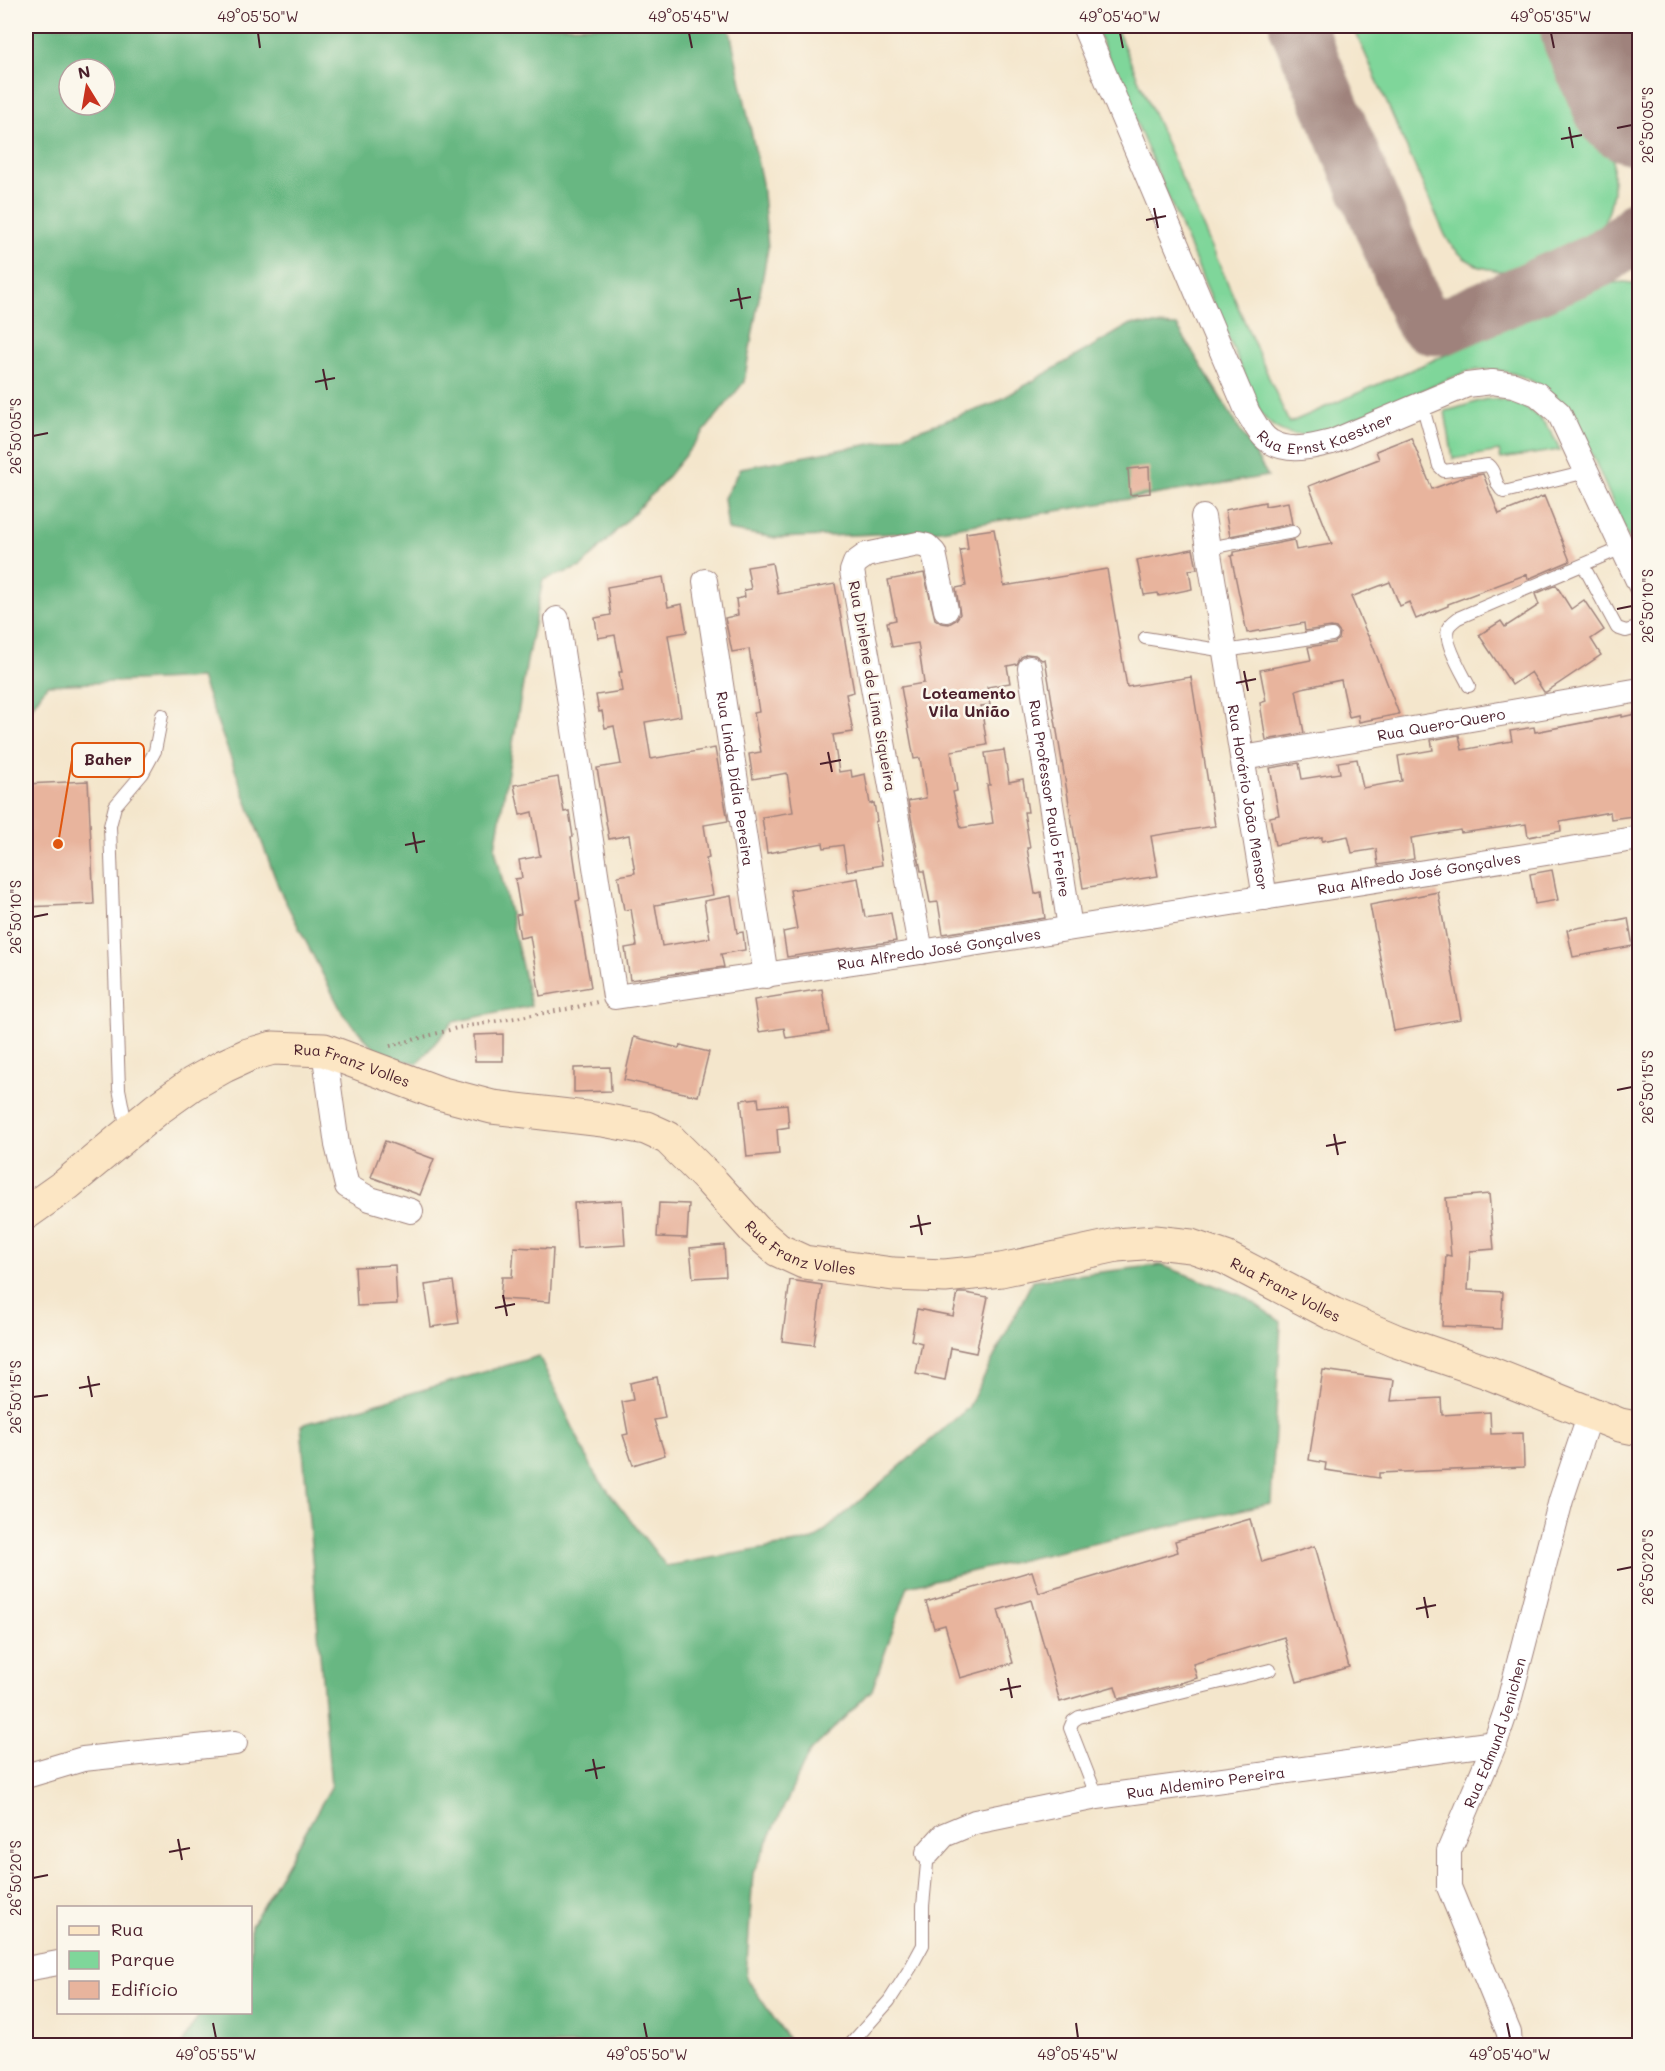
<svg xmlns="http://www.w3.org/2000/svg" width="1665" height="2071" font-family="Mali,sans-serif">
  <rect width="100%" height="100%" fill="#fbf7ec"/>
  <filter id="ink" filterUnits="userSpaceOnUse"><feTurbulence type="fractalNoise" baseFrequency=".0167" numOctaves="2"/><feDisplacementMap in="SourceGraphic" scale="12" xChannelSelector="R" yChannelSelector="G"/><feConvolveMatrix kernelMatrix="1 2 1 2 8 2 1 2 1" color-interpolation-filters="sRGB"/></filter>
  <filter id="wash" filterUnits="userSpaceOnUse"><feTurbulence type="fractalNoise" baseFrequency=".008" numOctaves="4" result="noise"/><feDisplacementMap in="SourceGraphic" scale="24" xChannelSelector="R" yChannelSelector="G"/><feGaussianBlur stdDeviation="1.35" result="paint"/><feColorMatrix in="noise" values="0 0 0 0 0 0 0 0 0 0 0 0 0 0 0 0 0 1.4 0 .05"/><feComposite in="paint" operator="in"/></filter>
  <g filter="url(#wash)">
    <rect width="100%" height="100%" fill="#f4e6cc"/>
    <path fill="#7fd69a" stroke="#647a62" stroke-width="1.5" d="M1095,26H1115L1289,423L1473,343L1470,342L1601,284L1624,282L1639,284V563L1581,429C1555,388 1516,362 1466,372L1318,434C1294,438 1276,433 1261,414Z
      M1353,26H1560L1613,150V192L1609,211L1603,224L1575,244L1518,270L1499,271L1480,267L1464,258L1451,245L1445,235Z
      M1487,399C1523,399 1547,418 1560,450L1501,459L1499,451L1453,459L1445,411C1460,408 1473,402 1487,399Z"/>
    <path fill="#67b782" stroke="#586b56" stroke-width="1.5" fill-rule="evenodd" d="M26,26H729L762,183L768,248L744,382L661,485L581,567L543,580L528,655L495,848L531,1006L453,1022L418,1063L382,1057L343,1014L280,891L201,678L47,685L26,715ZM69,69H105V105H69Z
      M1131,324L1177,326L1268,476L929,532L776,538L728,530L724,498L741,468L887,441L993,404Z
      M1161,1265L1245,1297L1281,1322L1271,1503L908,1586L872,1690L809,1753L753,1873L746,1977L787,2038L786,2045H181L200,2013L250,2012L251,1926L331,1787L301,1425L539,1356L595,1474L666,1566L814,1540L968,1408L1033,1280Z"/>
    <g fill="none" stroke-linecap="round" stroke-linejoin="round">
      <path stroke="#9f827c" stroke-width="56" d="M1297,26L1421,319C1428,327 1434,329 1445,326L1598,260L1621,245L1640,227"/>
      <path stroke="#9f827c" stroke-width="138" d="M1609,26L1640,96"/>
    </g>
    <g id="blocks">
      <path fill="#e8b49d" d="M1411,437L1432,489L1464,477L1483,474L1499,514L1544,496L1570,561L1528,579L1527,574L1448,604V606L1416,619L1409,602L1400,606L1390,582L1351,597L1368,636H1369L1399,714L1359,722L1358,715L1349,717L1341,680L1302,688L1296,690L1304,733L1266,740L1260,703L1266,701L1260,670L1311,660L1308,647L1334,643L1339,639L1340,633L1336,628L1331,627L1305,631L1304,623L1247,633L1231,556L1234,555V552L1294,540L1296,550L1332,544L1309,486L1379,459L1376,451Z
        M1149,467L1150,493L1130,495L1128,469Z
        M1265,502V506L1288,502L1292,524L1230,536L1225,510Z
        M994,529L1004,586L1107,569L1127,687L1191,677L1215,826L1151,836L1158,876L1083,888L1045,659L1042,660L1035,655L1027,654L1021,657L1017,664L1007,666L1010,683L987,687L990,705L981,706L987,745L951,751L957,791L953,792L961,828L993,823L987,785H990L985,753L1004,750L1009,782L1023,779L1028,812H1024L1030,848H1027L1035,894L1041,892L1045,918L943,934L938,902L930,903L924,871H921L908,801L926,798L920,758L914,759L901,687L924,683L918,643L892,647L887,622L896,620L888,580L924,573L935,619L941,623L949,624L956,620L960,614L956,588L966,586L960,550L968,549L966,533Z
        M1193,549L1197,569L1189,570L1192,589L1159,596L1158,593L1144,595L1137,560Z
        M772,563L778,594L835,584L854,692L846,694L853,732L833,735L839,772L851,770L852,777L865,774L870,804L874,803L877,821L875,822L882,865L847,871L843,845L824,848L823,843L767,853L762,817L793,812L787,773L753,779L749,754L761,752L754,713L759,712L749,649L732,652L725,618L738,615L736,599L745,597L744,590L751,589L747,567Z
        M663,577L668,607L682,604L687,632L668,635L681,716L645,722L651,759L715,748L728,821L704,825L709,858L706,859L713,895L655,905L662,946L710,938L704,901L731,896L737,933L743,932L745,950L721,954L724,967L630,980L625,948L637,946L631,909L624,910L618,876L635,873L629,835L609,839L597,768L621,764L614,726L605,728L602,711L599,712L596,695L622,691L619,672H622L615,635L598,638L595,618L611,615L607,587Z
        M1556,585L1571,609L1584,600L1604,630L1591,639L1601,655L1546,692H1544L1531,672L1512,685L1479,635L1501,621L1505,627L1539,605L1535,594Z
        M1640,713V771L1632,772L1640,815L1611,819L1610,812L1560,821L1561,831L1528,837L1526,824L1461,833L1460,830L1411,838L1414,859L1378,865L1376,849L1352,853L1348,836L1322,841V837L1275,845L1270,817L1279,815L1270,768L1299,763L1302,779L1340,773L1338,762L1357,759L1363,788L1402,781L1398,756L1433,750L1431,740L1459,735L1462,750L1512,741L1510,731L1534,727L1535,732L1622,715V717Z
        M558,777L564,812L569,811L573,837H571L580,900L576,901L591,987L540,996L530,936L520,938L516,915L521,914L515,879L522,878L519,860L540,856L532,812L520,815L514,785Z
        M88,781L94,904L26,907V784Z
        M1552,870L1558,900L1535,904L1530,874Z
        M858,878L865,917L891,913L896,941L787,957L783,932L797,929L790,890Z
        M1438,892L1461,1019L1394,1031L1370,905Z
        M1628,918L1633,946L1573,957L1567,930Z
        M822,989L829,1032L786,1038L784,1028L759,1032L754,1000Z
        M503,1034V1061H475L474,1035Z
        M634,1037L679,1048L680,1045L709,1052L698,1096L624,1080Z
        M610,1067L611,1091L574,1092V1068Z
        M758,1098L759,1107L787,1104L789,1127L777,1129L779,1154L747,1157L741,1100Z
        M385,1141L434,1159L420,1195L371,1177Z
        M1489,1194L1494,1249L1470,1251L1468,1290L1503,1292L1501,1329L1442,1326L1446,1255L1451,1256L1446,1198Z
        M622,1200L625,1245L577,1248L574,1203Z
        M659,1203L689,1204L687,1238L657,1237Z
        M724,1245L726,1276L693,1278L690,1248Z
        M514,1247L553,1249L550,1302L500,1299L502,1277H512Z
        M395,1265L397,1304L357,1306L355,1267Z
        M790,1280L822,1285L814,1345L782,1341Z
        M453,1281L459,1323L431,1327L425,1285Z
        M958,1293H966L988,1297L976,1353L951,1348L945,1380L916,1374L922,1343L911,1340L917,1309L953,1316Z
        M1323,1370L1394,1380L1391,1401L1441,1398L1442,1415L1490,1412L1491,1434L1523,1433L1524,1467L1379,1473V1478L1325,1470L1326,1463L1309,1460Z
        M657,1377L665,1418L654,1420L665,1455L633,1465L623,1435L628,1434L622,1402L633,1400L630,1383Z
        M1250,1519L1262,1562L1315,1546L1349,1667L1297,1682L1284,1637L1193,1664L1197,1678L1177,1684L1119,1699L1115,1686L1060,1702L1031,1600L998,1610L1013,1663L960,1678L945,1625L934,1628L926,1602L1032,1571L1039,1593L1178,1552L1175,1541Z"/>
    </g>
  </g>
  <g filter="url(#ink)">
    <use href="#blocks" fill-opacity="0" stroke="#9f827c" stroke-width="1.5"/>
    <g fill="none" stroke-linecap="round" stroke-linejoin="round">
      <defs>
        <path id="lane" d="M1422,404L1439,466L1444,471L1488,465C1497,472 1494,486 1504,492L1587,472
          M1209,548L1293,532
          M1583,565L1617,628L1626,631L1640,627
          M1145,638L1225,651L1332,635
          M1469,686C1463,674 1443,641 1448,628C1450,624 1454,621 1458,618L1622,548
          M127,1130L119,1089L110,826L115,806L143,773L155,751L162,715
          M1097,1797L1070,1728L1073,1721L1079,1717L1270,1670
          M849,2046L889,2001L911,1967L923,1945V1906L928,1853"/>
        <g id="street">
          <path id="s1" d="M1084,26L1248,413C1254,422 1261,437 1271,442C1290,453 1312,447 1332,442L1467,385L1492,382L1514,385L1537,394L1559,413L1640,585"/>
          <path id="s2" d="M1203,517L1265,898"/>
          <path id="s3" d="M705,581L766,976"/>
          <path id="s4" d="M557,619L615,997L921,952L1640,838"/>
          <path id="s5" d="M1030,668L1070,928"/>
          <path id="s6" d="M1243,758L1640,690"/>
          <path d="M921,952L852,571L855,563L866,555L918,544L927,546L934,553L946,610"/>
          <path d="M324,1050L337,1145L347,1186L370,1199L411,1211"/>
          <path d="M26,1776L83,1759L235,1743"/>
          <path id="s7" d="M928,1853L944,1835L975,1822L1097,1797L1495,1743"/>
          <path d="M26,1969L58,1963"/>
          <path id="s8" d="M1510,2046L1509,2033L1449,1887V1851L1495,1743L1508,1705L1561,1500L1590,1413"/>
        </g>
        <g id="secondary">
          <path id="s9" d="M26,1213L67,1184L157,1109L192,1084L224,1066L248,1055L273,1048L324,1050L439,1093L492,1107L603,1120L646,1128L668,1138L711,1181L755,1230L778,1250L804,1262L893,1274L945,1276L1001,1270L1117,1245L1155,1242L1191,1246L1226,1258L1333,1314L1396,1341L1487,1372L1620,1425L1640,1429"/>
        </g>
      </defs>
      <use href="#lane" stroke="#9f827c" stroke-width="14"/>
      <use href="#street" stroke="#9f827c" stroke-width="26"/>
      <use href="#secondary" stroke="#9f827c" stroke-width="35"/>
      <path stroke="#9f827c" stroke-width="4" stroke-dasharray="1.5 4.5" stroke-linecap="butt" d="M390,1046L457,1028L573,1008L597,1002"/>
      <use href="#lane" stroke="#fff" stroke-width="12"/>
      <use href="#street" stroke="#fff" stroke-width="24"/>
      <use href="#secondary" stroke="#fce6c4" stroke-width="33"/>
    </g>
  </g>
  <path fill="none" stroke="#4a1f2b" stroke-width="2" d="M258,33L260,48M689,33L692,48M1120,33L1123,48M1551,33L1554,48M1569,127L1573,148M1617,128L1632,125M1561,139L1582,135M1154,208L1158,228M1146,220L1166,216M738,288L742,309M730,301L751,297M323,369L327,390M315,382L335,378M33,436L48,433M1617,609L1632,606M1244,671L1248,691M1236,683L1256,679M828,752L832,772M820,764L841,760M413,832L417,853M405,845L425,841M33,917L48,914M1617,1090L1632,1087M1334,1134L1338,1155M1326,1146L1346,1142M918,1215L922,1235M910,1227L931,1223M503,1295L507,1316M495,1308L515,1304M88,1376L92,1397M79,1388L100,1384M33,1397L48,1395M1617,1570L1632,1567M1424,1597L1428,1618M1416,1609L1436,1605M1008,1678L1012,1698M1000,1690L1021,1686M593,1759L597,1779M585,1771L605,1767M178,1839L182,1860M169,1852L190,1848M33,1878L48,1875M213,2023L216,2038M644,2023L647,2038M1076,2023L1078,2038M1507,2023L1510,2038"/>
  <g text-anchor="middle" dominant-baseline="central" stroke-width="5" stroke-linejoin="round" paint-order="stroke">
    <g font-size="15" fill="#4a1f2b" stroke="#fbf7ec">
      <text stroke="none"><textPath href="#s1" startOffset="514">Rua Ernst Kaestner</textPath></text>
      <text transform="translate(873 686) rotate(80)">Rua Dirlene de Lima Siqueira</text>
      <text stroke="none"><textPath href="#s6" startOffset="201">Rua Quero-Quero</textPath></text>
      <text stroke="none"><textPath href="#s3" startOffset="200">Rua Linda Dídia Pereira</textPath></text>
      <text stroke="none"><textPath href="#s2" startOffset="284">Rua Horário João Mensor</textPath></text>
      <text stroke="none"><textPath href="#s5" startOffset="132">Rua Professor Paulo Freire</textPath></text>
      <text stroke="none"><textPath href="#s4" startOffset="1196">Rua Alfredo José Gonçalves</textPath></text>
      <text stroke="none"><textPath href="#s4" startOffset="710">Rua Alfredo José Gonçalves</textPath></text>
      <text stroke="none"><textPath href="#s9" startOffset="381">Rua Franz Volles</textPath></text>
      <text stroke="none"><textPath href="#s9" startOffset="885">Rua Franz Volles</textPath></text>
      <text stroke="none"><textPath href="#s9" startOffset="1389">Rua Franz Volles</textPath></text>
      <text stroke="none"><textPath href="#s8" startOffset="334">Rua Edmund Jenichen</textPath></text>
      <text stroke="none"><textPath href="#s7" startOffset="292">Rua Aldemiro Pereira</textPath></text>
    </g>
    <g font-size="16" font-weight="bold" fill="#4a1f2b" stroke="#fbf7ec">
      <text x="969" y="692">Loteamento<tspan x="969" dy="18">Vila União</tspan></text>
    </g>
  </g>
  <path fill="none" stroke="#e0560e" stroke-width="2" d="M58 844L72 760"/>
  <circle fill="#e0560e" stroke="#fbf7ec" stroke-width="2" cx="58" cy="844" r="6"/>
  <rect fill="#fbf7ec" stroke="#e0560e" stroke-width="2" x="72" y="743" width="72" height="34" rx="6"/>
  <g font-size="16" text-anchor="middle" font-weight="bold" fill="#4a1f2b">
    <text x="108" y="765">Baher</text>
  </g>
  <rect width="1665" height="2071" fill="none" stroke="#fbf7ec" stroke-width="66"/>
  <rect x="57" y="1906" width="195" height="108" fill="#fbf7ec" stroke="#b4a19f" stroke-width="1.5"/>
  <rect x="69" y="1926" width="30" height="9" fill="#fce6c4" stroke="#b4a19f" stroke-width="1.5"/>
  <text x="111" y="1936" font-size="18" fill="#4a1f2b">Rua</text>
  <rect x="69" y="1951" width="30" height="18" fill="#7fd69a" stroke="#b4a19f" stroke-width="1.5"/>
  <text x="111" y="1966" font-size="18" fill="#4a1f2b">Parque</text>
  <rect x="69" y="1981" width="30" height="18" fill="#e8b49d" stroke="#b4a19f" stroke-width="1.5"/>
  <text x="111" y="1996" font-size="18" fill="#4a1f2b">Edifício</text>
  <g transform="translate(87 87) rotate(349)"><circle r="28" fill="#fbf7ec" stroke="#b4a19f" stroke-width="1.5"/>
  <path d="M0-4.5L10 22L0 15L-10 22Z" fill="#c8321e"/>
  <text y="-9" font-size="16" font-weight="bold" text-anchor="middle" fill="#4a1f2b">N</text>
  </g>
  <rect x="33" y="33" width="1599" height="2005" fill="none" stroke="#4a1f2b" stroke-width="2"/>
  <g font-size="15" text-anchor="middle" fill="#4a1f2b">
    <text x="258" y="22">49°05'50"W</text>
    <text x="689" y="22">49°05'45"W</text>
    <text x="1120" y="22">49°05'40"W</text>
    <text x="1551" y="22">49°05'35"W</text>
    <text transform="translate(1648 125) rotate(-90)" y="5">26°50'05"S</text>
    <text transform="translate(16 436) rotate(-90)" y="5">26°50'05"S</text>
    <text transform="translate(1648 606) rotate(-90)" y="5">26°50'10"S</text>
    <text transform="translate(16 917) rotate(-90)" y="5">26°50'10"S</text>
    <text transform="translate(1648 1087) rotate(-90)" y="5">26°50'15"S</text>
    <text transform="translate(16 1397) rotate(-90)" y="5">26°50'15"S</text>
    <text transform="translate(1648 1567) rotate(-90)" y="5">26°50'20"S</text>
    <text transform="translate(16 1878) rotate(-90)" y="5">26°50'20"S</text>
    <text x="216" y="2060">49°05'55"W</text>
    <text x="647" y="2060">49°05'50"W</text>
    <text x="1078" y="2060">49°05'45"W</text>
    <text x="1510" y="2060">49°05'40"W</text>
  </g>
</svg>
